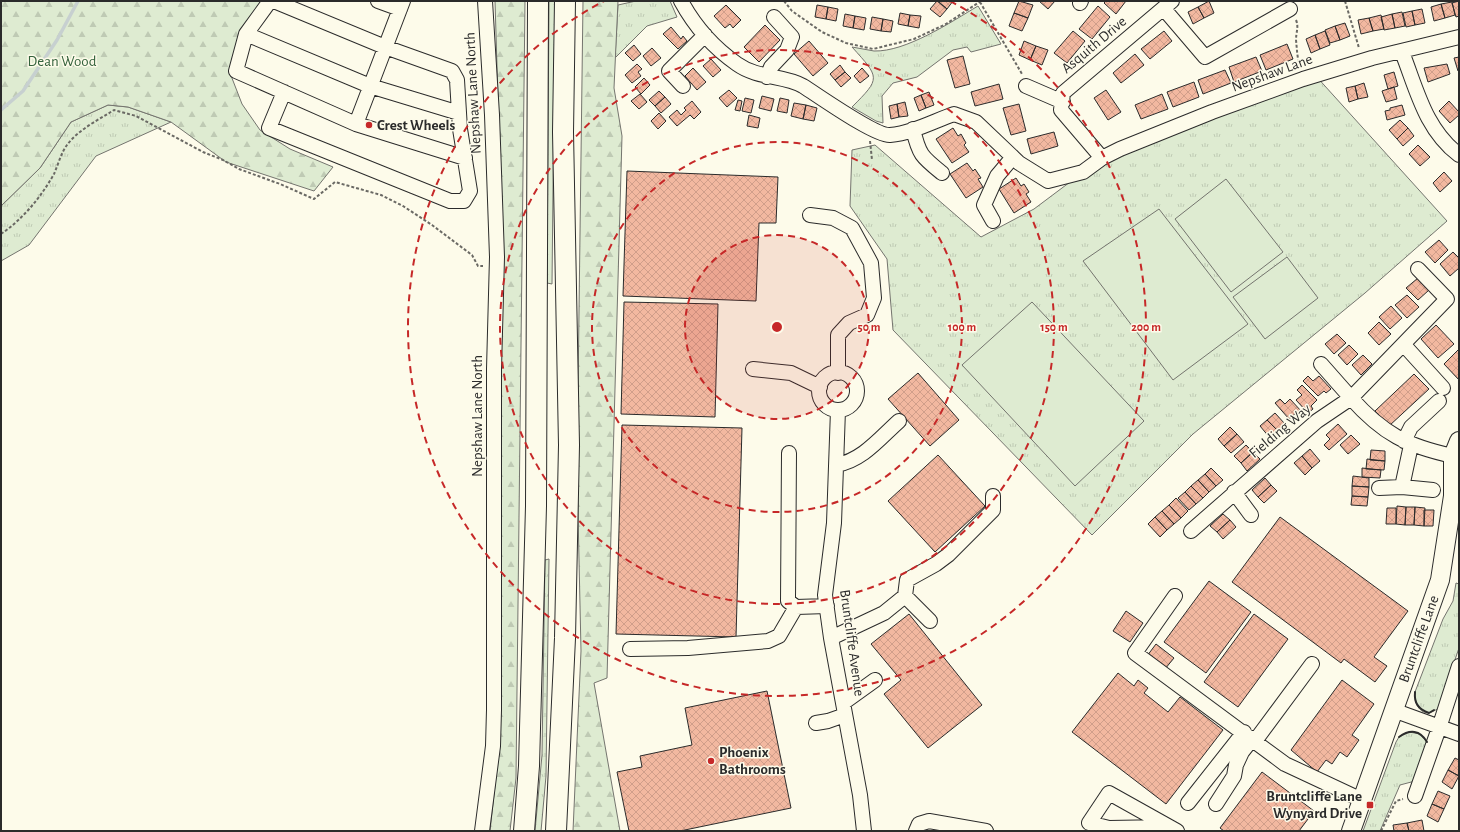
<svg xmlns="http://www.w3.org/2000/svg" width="1460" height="832" font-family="'Alegreya Sans',sans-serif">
  <defs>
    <pattern id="grass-tufts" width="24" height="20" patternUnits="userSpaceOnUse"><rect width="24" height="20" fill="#deebd1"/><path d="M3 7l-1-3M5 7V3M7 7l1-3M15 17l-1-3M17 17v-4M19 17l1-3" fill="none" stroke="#bfcab4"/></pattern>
    <pattern id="forest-firs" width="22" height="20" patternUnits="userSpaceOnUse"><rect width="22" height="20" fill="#deebd1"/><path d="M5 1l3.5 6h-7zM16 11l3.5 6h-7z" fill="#bfcab4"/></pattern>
    <pattern id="building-cross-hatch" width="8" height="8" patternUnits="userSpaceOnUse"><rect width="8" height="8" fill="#f2b8a0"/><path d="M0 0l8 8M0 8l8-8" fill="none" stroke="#d09e8a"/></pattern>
  </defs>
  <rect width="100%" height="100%" fill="#fdfbea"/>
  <path fill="url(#grass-tufts)" stroke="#74746e" d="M549,1H555L552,284L547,283Z
    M636,1H670L677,17L647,26L615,58L618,5Z
    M978,6L1001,44L971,52L967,47L953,50L917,77L893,83L882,96L883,123L876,121L852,107C881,78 880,78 852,47C859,48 867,50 874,51C906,52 951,22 978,6Z
    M1315,75L1447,221L1365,293L1193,434L1092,535L893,330L887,259L850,206L852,150L875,145L981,237L1034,209L1102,158Z
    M108,105L128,107L171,122L96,156L29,245L1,261V206L40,168L71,122Z
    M549,559L546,776L541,831H535L542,755L545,560Z
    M1456,583L1459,584V648L1438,709C1435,710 1431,713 1428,713C1418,713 1414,700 1415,692L1443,619L1453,601Z
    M1409,732L1420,734L1427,742L1415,781L1400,785L1380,831H1363L1396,742L1399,737Z"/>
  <path fill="url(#forest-firs)" stroke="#74746e" d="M1,1H263L240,30L230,73L242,104L260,130L290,149L333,167L314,191L226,162L171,122L128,107L108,105L71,122L40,168L1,206Z
    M495,1H525L516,778L510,831H490L496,776L501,198Z
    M583,1H618L614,88L622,136L607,678L594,683L620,831H573L581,651L577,467Z"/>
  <path fill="#deebd1" stroke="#74746e" d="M1226,179L1283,252L1231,292L1175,219Z
    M1159,209L1248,324L1173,380L1083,261Z
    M1287,257L1318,298L1265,339L1233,297Z
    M1032,302L1144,421L1075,486L962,365Z"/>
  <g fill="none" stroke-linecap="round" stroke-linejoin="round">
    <path stroke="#c7d0d0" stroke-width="3.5" d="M1,110L23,91L57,40L78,1"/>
  </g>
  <path fill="url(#building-cross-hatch)" stroke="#2b2b2b" d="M937,1L947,9L940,17L930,9Z
    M938,1H953L947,9Z
    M1019,1L1033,5L1028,18L1014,13Z
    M1039,1H1055L1048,9Z
    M1106,1H1126L1116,14L1104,3Z
    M1209,1L1214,13L1204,18L1198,7Z
    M1459,1V16L1456,17L1452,3Z
    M1452,2L1455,15L1445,18L1441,4Z
    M1441,4L1445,18L1434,21L1431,7Z
    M726,5L741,20L733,28L730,24L725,28L714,16Z
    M817,5L828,7L826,19L815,17Z
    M1098,6L1110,17L1092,39L1079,29Z
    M828,7L838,9L836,21L826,19Z
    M1198,7L1204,18L1193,24L1188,12Z
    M1422,9L1425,23L1415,25L1412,11Z
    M1412,11L1415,25L1406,27L1403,13Z
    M1402,12L1405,26L1395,28L1392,14Z
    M900,13L910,15L908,26L898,24Z
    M1014,13L1028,18L1022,31L1009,26Z
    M845,14L855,16L853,28L843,26Z
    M1392,14L1395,28L1384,30L1381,17Z
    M910,15L921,16L919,28L908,26Z
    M1381,15L1384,29L1373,31L1369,18Z
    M855,16L866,18L864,30L853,28Z
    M872,17L883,19L881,31L870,29Z
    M1369,18L1373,31L1361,34L1358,20Z
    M883,19L893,21L891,32L881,31Z
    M1345,23L1350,36L1340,40L1335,26Z
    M765,25L780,40L759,62L744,47Z
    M1335,26L1340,40L1330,43L1325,30Z
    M671,27L681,39L683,36L687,41L678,49L663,34Z
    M1073,31L1085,41L1067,63L1054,53Z
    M1164,31L1172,41L1150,59L1141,49Z
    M1325,31L1330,45L1320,49L1315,35Z
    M1315,35L1320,49L1311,53L1306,39Z
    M809,41L828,63L813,76L794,54Z
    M1024,41L1036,46L1030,60L1019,55Z
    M1287,44L1293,59L1266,70L1260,55Z
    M634,45L641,54L633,61L625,53Z
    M1036,46L1048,50L1042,65L1030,60Z
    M652,48L661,58L651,66L643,56Z
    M1135,54L1144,65L1121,83L1113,73Z
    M963,56L970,84L955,88L947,60Z
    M1256,57L1262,71L1234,82L1229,67Z
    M1459,57V71H1458L1454,58Z
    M711,59L721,70L713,77L703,66Z
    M637,64L642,69L638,72L641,76L632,83L625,75Z
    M1447,64L1450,74L1428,82L1424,68Z
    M840,65L845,72L835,80L830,74Z
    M693,68L706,82L697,90L685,76Z
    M862,68L869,76L860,83L854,76Z
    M1225,70L1231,83L1203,94L1198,80Z
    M845,72L851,78L841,87L835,80Z
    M1394,72L1398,86L1388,89L1384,75Z
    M644,78L650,85L641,94L635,87Z
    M1194,82L1199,97L1173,107L1167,92Z
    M1364,83L1368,97L1358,99L1355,86Z
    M999,84L1003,99L975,106L971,92Z
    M1355,86L1358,99L1349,102L1346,88Z
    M1394,87L1397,99L1386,102L1382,91Z
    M729,90L737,98L727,107L719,98Z
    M1106,90L1121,112L1108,120L1094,98Z
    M659,91L665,97L655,106L649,100Z
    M929,92L934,105L926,108L921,95Z
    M640,94L647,102L639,109L631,101Z
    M1162,94L1168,109L1141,119L1135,105Z
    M921,95L926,108L919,111L914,98Z
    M762,96L774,99L771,111L759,108Z
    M665,97L671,104L661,113L655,106Z
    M745,98L754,100L751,113L742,111Z
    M780,98L789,100L787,113L777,111Z
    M738,100L742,101L740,111L735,110Z
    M692,101L701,112L694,119L690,115L677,126L669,117L677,110L681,115L686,110L684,108Z
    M1449,101L1459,112V115L1450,123L1439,111Z
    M905,102L908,116L899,117L897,104Z
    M794,103L806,105L803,119L791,116Z
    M897,104L899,117L891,119L889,106Z
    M1019,104L1026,131L1011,135L1003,108Z
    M806,105L817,108L814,121L803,119Z
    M1402,105L1405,115L1387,120L1385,111L1390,110V108Z
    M659,113L666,121L658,129L651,121Z
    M749,115L760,118L758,128L747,126Z
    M1400,120L1408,128L1397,139L1389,130Z
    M953,128L958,136L961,134L966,143L964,145L969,152L952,163L936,139Z
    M1408,128L1414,136L1403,146L1397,139Z
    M1054,132L1058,146L1031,154L1027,139Z
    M1418,145L1430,157L1420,166L1409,154Z
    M967,163L973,171L975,169L981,178L978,179L983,187L966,198L950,174Z
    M627,171L778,177L776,223H759L756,301L623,296Z
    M1444,172L1452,181L1440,192L1433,183Z
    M1016,178L1021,186L1024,184L1029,192L1026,194L1031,202L1014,213L999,189Z
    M1439,240L1448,250L1435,263L1425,252Z
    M1453,252L1459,258V268L1450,276L1440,264Z
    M1418,278L1429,290L1418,300L1406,288Z
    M1407,295L1419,307L1407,318L1395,305Z
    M624,302L718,304L715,417L621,414Z
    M1391,306L1402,318L1390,329L1379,317Z
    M1379,322L1391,334L1379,345L1368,333Z
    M1436,325L1454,344L1438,358L1421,339Z
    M1337,334L1346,343L1334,354L1325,344Z
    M1349,345L1358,354L1347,365L1338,355Z
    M1459,349V380L1444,364Z
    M1363,355L1372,364L1361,375L1352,365Z
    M918,373L959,420L930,446L888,399Z
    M1414,374L1429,389L1389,426L1375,411Z
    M1308,376L1313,381L1319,376L1331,389L1326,393L1324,391L1318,396L1303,381Z
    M1302,385L1317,400L1311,406L1313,409L1308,413L1296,400L1302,395L1297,390Z
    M1280,399L1285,404L1290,399L1302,412L1298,416L1296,413L1289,419L1275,403Z
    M1275,413L1285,424L1278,431L1267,420Z
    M1267,420L1278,431L1270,438L1260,426Z
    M1338,424L1347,434L1329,450L1324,445L1330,439L1326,435Z
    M622,425L742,428L736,637L616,634Z
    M1230,427L1237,434L1224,446L1218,439Z
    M1237,434L1244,442L1231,453L1224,446Z
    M1351,435L1360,444L1348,454L1340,445Z
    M1246,445L1253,452L1241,463L1234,456Z
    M1310,449L1320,461L1312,468L1302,456Z
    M1371,450L1385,451V461L1370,460Z
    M1253,452L1260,459L1247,471L1241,463Z
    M938,455L985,506L935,552L888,501Z
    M1302,456L1312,468L1305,475L1294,463Z
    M1367,459L1385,461L1384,470L1366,469Z
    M1211,468L1223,480L1216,486L1205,474Z
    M1362,468L1381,470L1380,478L1362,477Z
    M1205,474L1216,486L1209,492L1198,480Z
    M1353,476L1369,478V487L1352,486Z
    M1265,478L1271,485L1258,497L1252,490Z
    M1198,480L1209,492L1203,498L1191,486Z
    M1271,485L1277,491L1264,503L1258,497Z
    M1191,486L1203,498L1196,504L1185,492Z
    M1352,486L1369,487L1368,497L1352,496Z
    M1185,492L1196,504L1189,510L1178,498Z
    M1352,496L1368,497L1367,506L1351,505Z
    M1176,498L1188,511L1181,518L1169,505Z
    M1169,505L1181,518L1174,524L1162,511Z
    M1397,506L1406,507L1405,525L1396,524Z
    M1406,507H1415L1414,525H1405Z
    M1415,507L1425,508L1424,526L1414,525Z
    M1387,508H1396V524H1386Z
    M1424,510H1434L1433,526H1424Z
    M1162,511L1174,524L1167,530L1155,517Z
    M1223,514L1230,520L1217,532L1210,526Z
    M1155,517L1167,530L1160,537L1148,524Z
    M1280,517L1408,611L1374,657L1387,666L1375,682L1344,659L1341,663L1232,582Z
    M1230,520L1236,527L1223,539L1217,532Z
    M1209,581L1251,612L1206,673L1164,642Z
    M1126,611L1143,623L1130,642L1113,631Z
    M909,614L982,705L928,748L884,694L901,680L871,644Z
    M1254,614L1288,639L1238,707L1204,682Z
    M1156,644L1174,658L1165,669L1147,656Z
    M1118,673L1134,686L1138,680L1148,688L1144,693L1168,712L1180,697L1223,730L1166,804L1072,732Z
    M1342,680L1374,704L1352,735L1359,740L1347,757L1340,752L1332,764L1326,760L1317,772L1291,750Z
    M767,691L791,808L680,831H629L617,772L642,767L640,756L692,745L685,708Z
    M1455,758L1459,760V776L1448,770Z
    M1448,770L1459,776L1452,789L1442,782Z
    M1262,772L1314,811L1299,831H1224L1220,828Z
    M1438,791L1450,796L1444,809L1432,804Z
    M1432,804L1444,809L1438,822L1427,816Z
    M1422,820L1424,831H1409L1407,823Z
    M1407,823L1409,831H1394L1393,825Z"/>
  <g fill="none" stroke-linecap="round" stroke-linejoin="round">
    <defs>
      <path id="minor" d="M270,1L246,34L236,71L356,124L465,158
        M274,1L385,47L452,71L457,80L460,129L470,191L464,201H450L269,128L284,92
        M378,1L400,9
        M681,1C694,25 714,48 737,64C758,79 784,75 803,86C819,96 875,136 890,135C912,133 934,121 954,114L976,122L1019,163L1048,181L1083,172L1102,158L1120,149L1212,112L1303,79L1372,58L1459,37
        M1080,3L1081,1
        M1164,9L1205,57L1290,9
        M246,34L370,86L459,113
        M1402,52C1417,90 1425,129 1459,155
        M767,77L771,67L787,50L792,37L774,17
        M683,86L669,71L705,35
        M1026,86L1063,102
        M356,124L403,1
        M913,129C919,155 922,157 942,173
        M1102,158L1061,110L1063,93L1172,1
        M810,215L833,218L852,228L871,263L874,298L867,315L849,323L838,335V373
        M993,221L984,205L997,176L1013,157
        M1404,345L1443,388
        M1321,364L1351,398L1447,299L1418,269
        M753,369L791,373L820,387
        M819 391a19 19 0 1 1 38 0a19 19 0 1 1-38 0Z
        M838,410L834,523L825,595L831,638L860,795L864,831
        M1404,441L1411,427L1439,401
        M789,453L788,601L796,607L827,606
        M836,465C862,461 880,438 899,421
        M1402,487L1411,445
        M1379,488L1402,487L1433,490
        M1234,492L1251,515
        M1191,531L1317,421L1351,398C1383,434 1407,446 1453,456
        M1175,596L1135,653L1285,764L1362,800
        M930,621L905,596L907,580L936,564L948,555L993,510V496
        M831,638L884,613L905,596
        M630,649L688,648L768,641L779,636L796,607
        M843,703L875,680
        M1393,710L1459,734
        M816,723L828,721L845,715
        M1255,741L1312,664
        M1415,796L1439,728L1459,666
        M1188,803L1244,732
        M1216,804L1234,776L1236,765L1242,752L1253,738
        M1167,827L1109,828L1089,823L1109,793L1177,831
        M482,831L493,746L494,710V369L497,257L492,115L485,1
        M916,831L919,824L929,821L986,831"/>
      <path id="major" d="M1351,831L1440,580L1453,496V456L1459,441"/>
      <path id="highway" d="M524,831L529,766L536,506L538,1
        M556,831L565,638L569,445L563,132L565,1"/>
    </defs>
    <use href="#minor" stroke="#2b2b2b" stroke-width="16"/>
    <use href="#major" stroke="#2b2b2b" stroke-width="20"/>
    <use href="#highway" stroke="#2b2b2b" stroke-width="22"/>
    <path stroke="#6a6964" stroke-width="2" stroke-dasharray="3 2" stroke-linecap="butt" d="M784,1L792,11L822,32L846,43L873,49L914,39L946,24L981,1
      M1345,1L1359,48
      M980,2L1022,74
      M1296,20C1299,27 1296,32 1296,40C1297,49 1297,58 1300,66
      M870,141L872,160
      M1,234C23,219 41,197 54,174C58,165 61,153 67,145C78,130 98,120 114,110L136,116L203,152L223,160L239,169L280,184L314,199L335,182L381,195L403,206L432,225L472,255L478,266H483
      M1381,831L1396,801L1403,799"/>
    <use href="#minor" stroke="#fdfbea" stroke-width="14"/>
    <use href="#major" stroke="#fdfbea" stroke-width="18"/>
    <use href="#highway" stroke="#fdfbea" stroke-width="20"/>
    <path stroke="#2b2b2b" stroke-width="2" d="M1415,692C1414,703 1418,709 1429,713L1434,710
      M1399,737C1410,729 1420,730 1427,742"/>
  </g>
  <circle cx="777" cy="327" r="92" fill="#c62828" fill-opacity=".12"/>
  <g fill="none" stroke="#c62828" stroke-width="2" stroke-dasharray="7 5">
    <circle cx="777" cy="327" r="92"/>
    <circle cx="777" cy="327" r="185"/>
    <circle cx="777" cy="327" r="277"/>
    <path d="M950 1A369 369 0 1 1 604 1"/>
  </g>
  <g fill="#c62828" stroke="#fdfbea" stroke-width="1.5">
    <circle cx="369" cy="125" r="4"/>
    <circle cx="711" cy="761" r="4"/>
    <rect x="1366" y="801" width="8" height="8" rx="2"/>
  </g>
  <g text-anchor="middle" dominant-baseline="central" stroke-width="3" stroke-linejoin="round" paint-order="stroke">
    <g font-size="15" fill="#2b2b2b" stroke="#fdfbea">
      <text transform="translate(1094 45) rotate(-40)">Asquith Drive</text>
      <text transform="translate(1272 73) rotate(-20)">Nepshaw Lane</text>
      <text transform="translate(473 93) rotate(-93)">Nepshaw Lane North</text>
      <text transform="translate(477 416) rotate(-90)">Nepshaw Lane North</text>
      <text transform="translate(1280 431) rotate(-40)">Fielding Way</text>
      <text transform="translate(1419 639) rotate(-70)">Bruntcliffe Lane</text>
      <text transform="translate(852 643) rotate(82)">Bruntcliffe Avenue</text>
    </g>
    <g font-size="15" fill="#34623c" stroke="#fdfbea">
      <text x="62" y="61">Dean Wood</text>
    </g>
    <g font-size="15" font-weight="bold" fill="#2b2b2b" stroke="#fdfbea" text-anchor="start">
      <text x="377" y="125">Crest Wheels</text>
      <text x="719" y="752">Phoenix<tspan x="719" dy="17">Bathrooms</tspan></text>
      <text x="1362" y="796" text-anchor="end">Bruntcliffe Lane<tspan x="1362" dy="17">Wynyard Drive</tspan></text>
    </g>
  </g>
  <circle cx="777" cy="327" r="6" fill="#c62828" stroke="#fdfbea" stroke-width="2"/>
  <g font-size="12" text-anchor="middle" font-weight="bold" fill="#c62828" stroke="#fdfbea" stroke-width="3" stroke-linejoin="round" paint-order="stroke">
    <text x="869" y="331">50 m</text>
    <text x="962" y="331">100 m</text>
    <text x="1054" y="331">150 m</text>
    <text x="1146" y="331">200 m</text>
  </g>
  <rect width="1460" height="832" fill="none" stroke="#2b2b2b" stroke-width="4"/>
</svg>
